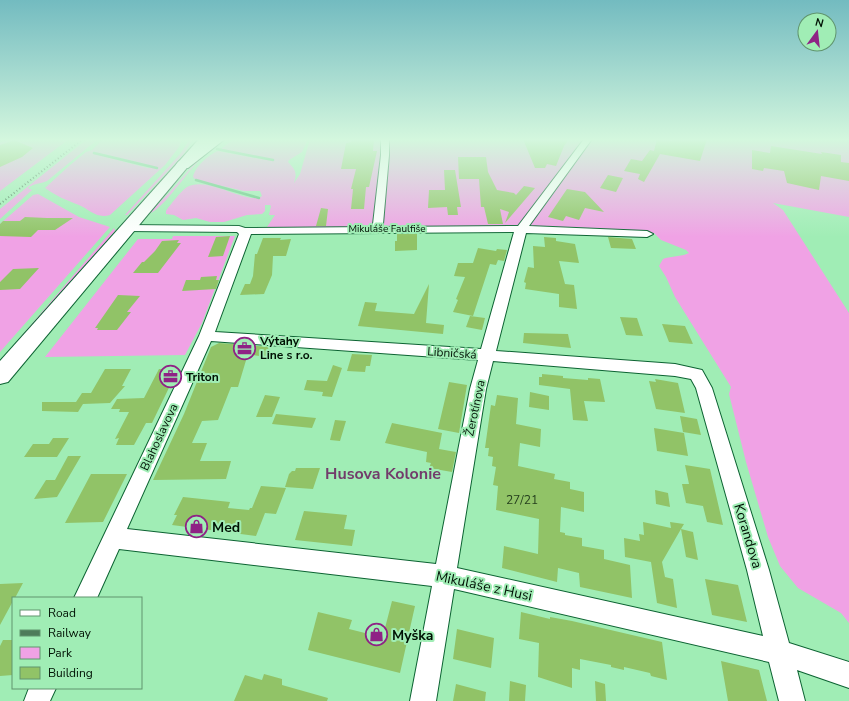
<svg xmlns="http://www.w3.org/2000/svg" width="849" height="701" font-family="'Nunito Sans',sans-serif">
  <rect width="100%" height="100%" fill="#a0edb5"/>
  <path fill="#f0a2e5" fill-rule="evenodd" d="M16,139H69L0,191V142Z
    M87,139H98L47,181C40,184 34,183 28,188L32,190L0,219V209Z
    M103,139H182L179,147L165,165L110,215C96,219 89,209 79,205C66,200 56,196 45,188L69,166L86,152L92,150ZM104,154L141,163L152,167L148,168L102,156Z
    M190,139H193L184,154L127,215H125L180,154Z
    M222,139H225C213,146 203,156 194,166C184,177 161,211 148,214L169,193L203,154Z
    M234,139H308L302,152L289,160L288,162C296,170 297,173 294,183L300,174L310,139H849V217L773,203L783,210L849,313V623L841,613L798,588L780,566L768,537L746,462L729,394L731,387L675,297L666,277L659,266L663,259C671,256 681,257 689,253L686,250L661,240L654,233L267,227L275,215H269L271,206L270,205H265V211L262,214L247,215L224,222H210L196,218L183,220L174,215L166,214V211C170,205 182,190 187,187C208,175 248,206 262,196L260,191H244L196,180L193,177C195,167 208,155 218,151L266,160L269,159L222,149V148Z
    M38,194L79,217L110,227L0,352V224L33,195Z
    M114,228L115,231L49,308L0,361Z
    M173,236H235L202,323L185,355L45,357L138,239H172Z"/>
  <g fill="none" stroke-linecap="round" stroke-linejoin="round">
    <path stroke="#65c683" stroke-width="2.5" d="M217,149L273,160
      M94,153L157,168
      M196,180L259,198"/>
  </g>
  <path fill="#91c367" d="M352,139H374L373,151H377L369,187H366L364,209H351L353,189H351L356,169H341L346,143L351,142Z
    M523,139H569L564,146L556,166L547,164L545,168H535Z
    M657,139L672,141V139H707L700,161L660,154L644,182L638,179L640,174L624,171L631,159L642,161L650,150L654,151Z
    M14,140L33,148L22,157L0,167V145Z
    M771,146L822,154L821,152L841,155V162L849,163V181L821,176L819,190L787,183L784,171L764,168L763,171L752,169V150L770,153Z
    M458,157H486L488,172L497,190L514,193L516,195L524,186L535,188L505,223L509,212L500,209L503,224H488L484,207H481L479,179H459Z
    M444,170H455L461,207H457L458,215H448L447,207L428,208L429,190H445Z
    M608,175L623,178L616,192L600,188Z
    M567,189L585,192L604,212L585,208L579,220L566,216L563,221L548,217Z
    M321,208L328,209L326,226H316Z
    M25,217L47,218H73L55,230H38L31,237L0,236V224L3,221H20Z
    M397,234H417V250L395,251V241H397Z
    M230,236L223,256L208,257L216,237Z
    M544,237L556,238V241L575,244L579,263L559,261L565,284L574,285L577,309L559,307V294L525,289L526,283L524,282L528,267L534,268L533,246L545,247Z
    M608,237L632,239L636,249L611,248Z
    M263,238H281L280,240L291,239L286,256H273L272,275L264,294L240,295L245,284H250L253,276L255,254H257Z
    M179,240L177,243H181L158,273H133L142,262H144L155,251L162,241Z
    M478,248L496,251L497,249L507,250L504,261L498,260L496,265L490,264L473,316L453,312L458,300L456,299L465,277L454,276L458,263H473Z
    M39,268L20,289L0,290V282L13,269Z
    M217,276L216,280H219L216,289L182,291L186,280H200L201,277Z
    M429,284L426,323L444,325L443,334L358,326L365,302L377,303L375,311L414,314Z
    M118,295L140,296L127,312H131L117,330H97L98,328H95Z
    M470,316L485,318L482,330L466,327Z
    M620,317L637,318L643,336L626,335Z
    M662,324L685,326L693,344L669,342Z
    M524,333L568,334L571,348L523,343Z
    M219,343L271,347L266,357L252,355L251,358L247,357L238,387H231L218,420L202,421L192,443H207L200,461H231L226,479L153,480L184,414L211,347Z
    M352,354L372,355L370,366H366L365,372L347,371Z
    M333,365L342,368L332,397L322,396L323,392L304,390L307,380L327,381Z
    M105,369H131L122,386H125L110,403L83,404L78,412L42,411V402H76L82,393H91Z
    M159,369H178L152,423H146L134,445H116L119,438L115,439L129,412H119L120,409H111L117,399L144,398Z
    M542,374L563,376V378L588,380V378L600,379L605,402L584,401L588,421L573,420L570,389L539,385V377H542Z
    M655,379L678,383L685,413L656,409L649,381L656,382Z
    M449,382L467,385L459,433L438,429Z
    M530,392L549,396V410L529,407Z
    M265,395L280,397L272,417H256Z
    M497,395L518,398L516,424L541,429L540,447L520,443L518,466L555,474L554,479L570,482V489L584,492V512L561,507L560,532L565,533V535L582,538V546L604,550V559L630,565L632,598L580,587L579,573L558,568L557,582L502,568L504,546L538,554L539,519L496,510L498,486L493,485L496,467L492,466L493,457L488,456L489,448H485L491,405L495,406Z
    M276,414L316,418L312,428L272,424Z
    M680,416L697,419L701,435L683,432Z
    M335,420L346,421L340,441L330,440Z
    M392,423L442,433L439,449L456,452L452,472L429,468L431,463L426,462L427,452L385,443Z
    M654,428L684,433L688,456L657,451Z
    M53,438H69L57,457H24L33,444H49Z
    M68,456H81L57,497L34,499L46,480H55Z
    M685,465L710,469L723,525L707,522L703,506L686,503L682,484H689Z
    M296,468H320L313,489L285,487L289,474L292,471H295Z
    M91,474H127L103,522L65,523Z
    M261,486L286,488L276,514L265,513L256,536L172,525L177,515H174L183,497L230,502L228,508L249,510L250,508H252Z
    M655,490L668,493L670,507L656,504Z
    M304,511L347,515L344,529L355,530L352,546L295,540Z
    M643,522L671,528L670,522L684,524L681,529L693,532L698,560L686,557L681,529L662,562L665,577L673,579L677,608L657,603L651,562L625,557L624,538L640,541L639,534L644,535Z
    M705,579L738,585L747,622L712,615Z
    M23,583L15,598H13V601L0,625V584Z
    M392,601L415,606L400,673L308,650L318,612L352,620L349,629L377,636L385,628Z
    M521,612L550,619V617L572,621L662,642L667,680L651,676L650,673L624,667V670L611,667V665L580,659V670L572,668V688L538,677L539,643L519,639Z
    M457,629L494,638L491,668L453,659Z
    M3,640H13V675L0,676V646Z
    M721,661L759,670L767,701H728Z
    M264,674L282,679V685L328,698L327,701H234L245,675L262,680Z
    M510,681L526,685L525,701H509Z
    M595,681L605,684L606,701H596Z
    M456,684L486,692L485,701H453Z"/>
  <g fill="none" stroke-linecap="round" stroke-linejoin="round">
    <defs>
      <path id="street" d="M381,139H389V155L383,224L382,227L518,226L584,139H592L529,226L647,231L653,234L647,237L526,233L496,351L675,364L702,370L712,388L769,570L789,643L849,662V688L797,670L805,701H779L769,662L454,589L436,701H410L432,586L119,549L97,598H74L199,336L239,234L237,232L127,231L121,228L127,225L239,226L245,228L371,227L373,224L381,155ZM514,232L481,349L215,332L251,234ZM211,341L478,360L470,389L436,564L127,529ZM493,361L675,376L691,379L696,388L747,570L763,636L457,568L486,389Z
        M29,688H56L50,701H24Z"/>
      <path id="secondary" d="M199,139H211L8,382L0,384V361Z"/>
      <path id="highway" d="M211,139H225L188,168H178L176,165L178,162Z"/>
    </defs>
    <use href="#street" stroke="#0c6332" stroke-width="2"/>
    <use href="#secondary" stroke="#0c6332" stroke-width="2"/>
    <use href="#highway" stroke="#0c6332" stroke-width="2"/>
    <use href="#street" fill="#fff" fill-rule="evenodd"/>
    <use href="#secondary" fill="#fff" fill-rule="evenodd"/>
    <use href="#highway" fill="#fff" fill-rule="evenodd"/>
    <path stroke="#4e7c5a" stroke-width="2" stroke-dasharray="1 2.5" stroke-linecap="butt" d="M0,204L83,139"/>
  </g>
  <linearGradient id="sky" x2="0" y2="1"><stop stop-color="#73bbc0"/><stop offset="0.59" stop-color="#d4f7de"/><stop offset="1" stop-color="#d4f7de" stop-opacity="0"/></linearGradient>
  <rect width="849" height="237" fill="url(#sky)"/>
  <defs>
    <symbol id="office-ring" viewBox="-11 -11 22 22"><circle r="9.5" fill="#a0edb5" stroke="#8f2285" stroke-width="1.5"/><path d="M-6-3h4V-5.5h4V-3h4V5H-6ZM-1-4.5V-3h2v-1.5ZM-6 0V1H6V0Z" fill="#8f2285"/></symbol>
    <symbol id="shop-ring" viewBox="-11 -11 22 22"><circle r="9.5" fill="#a0edb5" stroke="#8f2285" stroke-width="1.5"/><path d="M-5-2.5h2.3a2.7 3.5 0 0 1 5.4 0H5L5.5 6h-11ZM-1.5-2.5h3a1.5 2.3 0 0 0-3 0Z" fill="#8f2285"/></symbol>
  </defs>
  <g fill-rule="evenodd">
    <use href="#office-ring" x="232" y="336" width="25" height="25"/>
    <use href="#office-ring" x="158" y="364" width="25" height="25"/>
    <use href="#shop-ring" x="184" y="514" width="25" height="25"/>
    <use href="#shop-ring" x="364" y="622" width="25" height="25"/>
  </g>
  <g text-anchor="middle" dominant-baseline="central" stroke-width="4" stroke-linejoin="round" paint-order="stroke">
    <g font-size="10" fill="#001104" stroke="#a0edb5">
      <text x="387" y="229">Mikuláše Faulfiše</text>
    </g>
    <g font-size="12" font-weight="bold" fill="#001104" stroke="#a0edb5" text-anchor="start">
      <text x="260" y="341">Výtahy<tspan x="260" dy="14">Line s r.o.</tspan></text>
      <text x="186" y="377">Triton</text>
    </g>
    <g font-size="12" fill="#001104" stroke="#a0edb5">
      <text transform="translate(452 353) rotate(4)">Libničská</text>
      <text transform="translate(475 408) rotate(-78)">Žerotínova</text>
      <text transform="translate(159 437) rotate(-65)">Blahoslavova</text>
    </g>
    <g font-size="12" fill="#243e1d">
      <text x="522" y="500">27/21</text>
    </g>
    <g font-size="14" font-weight="bold" fill="#001104" stroke="#a0edb5" text-anchor="start">
      <text x="212" y="527">Med</text>
      <text x="392" y="635">Myška</text>
    </g>
    <g font-size="14" fill="#001104" stroke="#a0edb5">
      <text transform="translate(748 536) rotate(73)">Korandova</text>
      <text transform="translate(484 586) rotate(12)">Mikuláše z Husi</text>
    </g>
    <g font-size="16" font-weight="bold" fill="#723c6b" stroke="#a0edb5">
      <text x="383" y="474">Husova Kolonie</text>
    </g>
  </g>
  <rect x="12" y="597" width="130" height="92" fill="#a0edb5" stroke="#60956e"/>
  <rect x="20" y="610" width="20" height="6" fill="#ffffff" stroke="#60956e"/>
  <text x="48" y="617" font-size="12" fill="#001104">Road</text>
  <rect x="20" y="630" width="20" height="6" fill="#4e7c5a" stroke="#60956e"/>
  <text x="48" y="637" font-size="12" fill="#001104">Railway</text>
  <rect x="20" y="647" width="20" height="12" fill="#f0a2e5" stroke="#60956e"/>
  <text x="48" y="657" font-size="12" fill="#001104">Park</text>
  <rect x="20" y="667" width="20" height="12" fill="#91c367" stroke="#60956e"/>
  <text x="48" y="677" font-size="12" fill="#001104">Building</text>
  <g transform="translate(817 32) rotate(15)"><circle r="19" fill="#a0edb5" stroke="#60956e"/>
  <path d="M0-3L7 15L0 10L-7 15Z" fill="#8f2285"/>
  <text y="-6" font-size="11" font-weight="bold" text-anchor="middle" fill="#001104">N</text>
  </g>
</svg>
